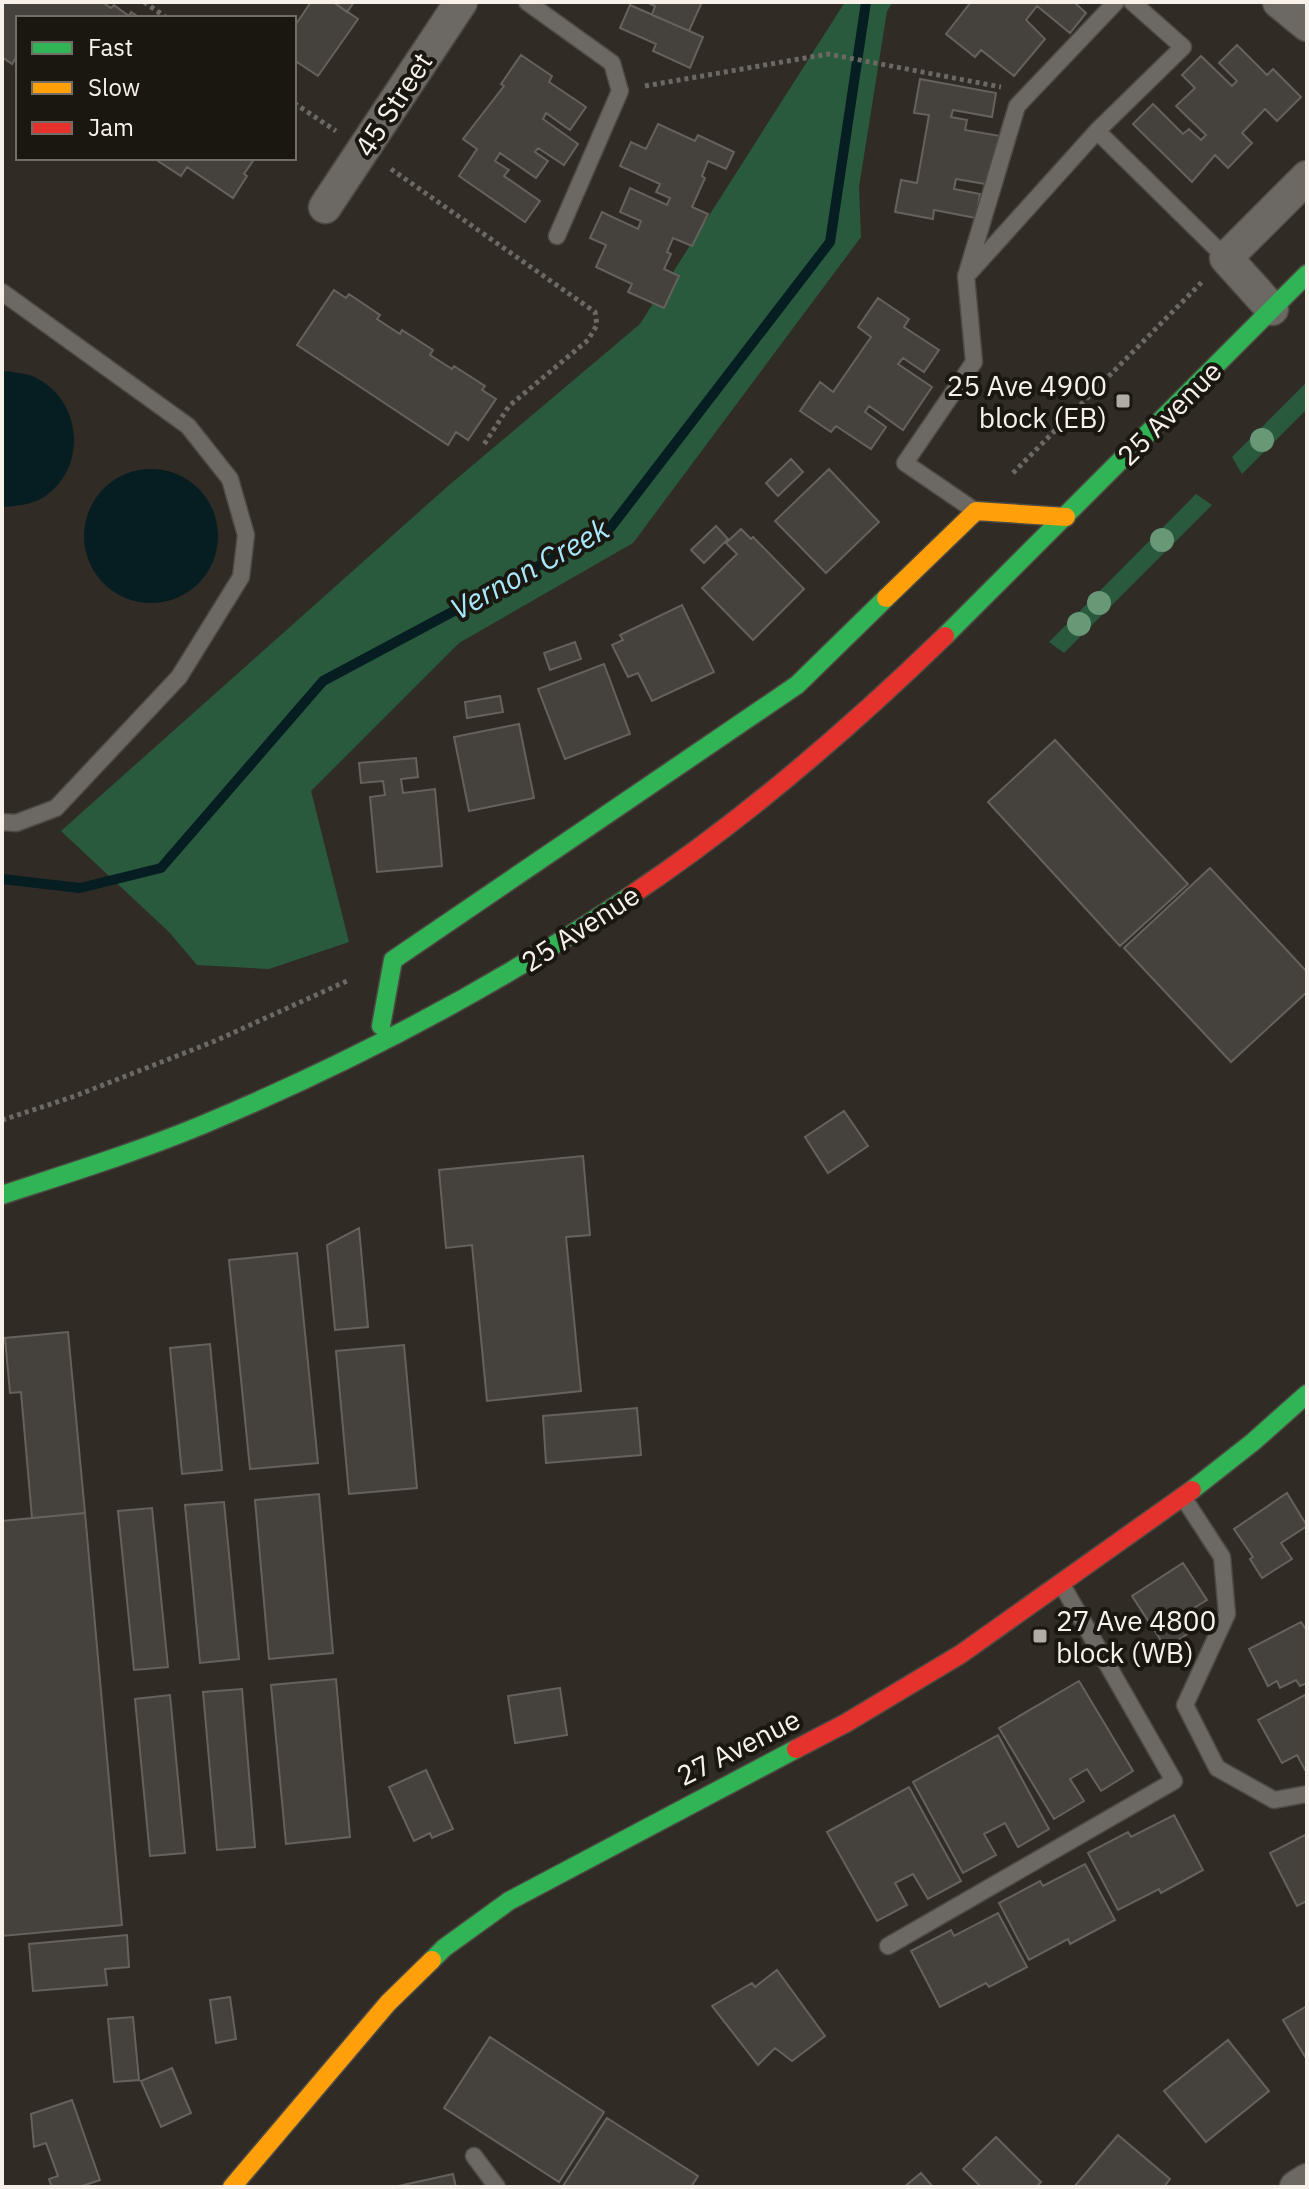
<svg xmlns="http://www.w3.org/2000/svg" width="1309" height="2189" font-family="'IBM Plex Sans',sans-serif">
  <rect width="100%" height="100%" fill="#302c25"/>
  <path fill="#295a3d" d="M845,2H893L887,11L859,187L861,237L633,543L459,643L311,791L349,942L269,969L197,965L169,932L61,831L448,486L640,324Z
    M1307,382V409L1242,474L1232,457Z
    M1196,494L1212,505L1064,653L1049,642Z"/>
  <path fill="#061d22" d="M8,371C16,373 25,373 32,376C82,397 89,467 44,497C31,505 16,506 2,507V372Z
    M84 536a67 67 0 1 1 134 0a67 67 0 1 1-134 0Z"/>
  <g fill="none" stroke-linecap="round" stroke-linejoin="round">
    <path stroke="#061d22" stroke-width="10" d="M2,879L80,888L161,868L323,681L611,527L830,242L866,2"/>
  </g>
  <path fill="#45413c" stroke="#66615d" stroke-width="2" d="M2,2H102L111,8L114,5L129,16L131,12L140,18H18V61L15,59L12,64L2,57Z
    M311,2H333L358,19L318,76L294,60V27Z
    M333,2H354L347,12Z
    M646,2H702L689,31L652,15L655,6Z
    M971,2H1074L1086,13L1070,33L1037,6L1026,20L1045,39L1014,76L981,50L975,57L946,34Z
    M630,5L703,37L690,68L653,51L656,44L620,28Z
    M1237,45L1267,75L1273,69L1301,97L1277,121L1265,109L1242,133L1252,143L1228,168L1215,155L1192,182L1133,124L1153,104L1183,134L1189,129L1201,140L1206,135L1176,106L1195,88L1182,75L1201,56L1232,86L1237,81L1219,63Z
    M521,55L552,76L549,82L586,107L570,130L546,113L543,119L578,144L564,165L538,148L535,152L548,161L536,178L500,153L495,161L509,170L504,176L540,201L525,222L459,176L477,149L463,139L504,86L501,84Z
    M920,79L996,93L992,117L953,110L951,117L967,120L965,130L1006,137L997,186L956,179L954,189L980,194L976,218L934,210L933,219L895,212L901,180L917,183L929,115L914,113Z
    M658,124L695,141L698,135L734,152L726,169L708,161L702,176L705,178L692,207L708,214L692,246L673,238L667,252L671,254L664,269L679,276L664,308L628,292L632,284L596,267L606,245L590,238L602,212L638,229L641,221L620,212L630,188L667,205L670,198L656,192L660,184L620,166L631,142L646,149Z
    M160,158H255L244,174L247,176L233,198L187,167L181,176L158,161Z
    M334,290L346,298L349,294L380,315L377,319L400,334L402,330L433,350L430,355L452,369L454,366L485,386L482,390L496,399L468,440L456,432L448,445L297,345Z
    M878,298L909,319L904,327L939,350L924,372L903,358L898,364L932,387L903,430L869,406L865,412L886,427L871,449L836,426L831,432L800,411L820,382L833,392L871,337L858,327Z
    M791,459L803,472L778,496L766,483Z
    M829,469L879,522L826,573L775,521Z
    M716,526L728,539L704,563L691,550Z
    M741,529L751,539L753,537L804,589L753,640L702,588L737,554L726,543Z
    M682,605L714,672L652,701L638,673L628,677L612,645L623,640L620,635Z
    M575,642L581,659L550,670L544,653Z
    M604,664L630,734L565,759L538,689Z
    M500,696L503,712L467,718L465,702Z
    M519,724L534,798L469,811L454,737Z
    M1055,740L1188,884L1120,946L988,802Z
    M416,758L418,777L401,779L403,793L435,789L442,866L377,872L370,797L385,795L383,781L361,783L359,763Z
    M1210,868L1307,972V992L1231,1062L1124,948Z
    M844,1111L868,1146L828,1173L805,1137Z
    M583,1156L590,1235L566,1237L581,1391L487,1401L472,1245L446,1248L439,1170Z
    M359,1228L368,1327L335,1330L327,1245Z
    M297,1253L318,1463L250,1469L229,1260Z
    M68,1332L85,1513L32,1518L21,1392L10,1393L5,1338Z
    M210,1344L222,1470L182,1474L170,1348Z
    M404,1345L417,1488L349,1494L336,1351Z
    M637,1408L641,1455L546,1463L543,1416Z
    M1287,1493L1307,1526L1281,1543L1292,1559L1262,1578L1250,1559L1253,1557L1234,1529Z
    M319,1494L333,1653L269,1659L255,1500Z
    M224,1502L239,1659L200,1663L185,1505Z
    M152,1508L168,1667L134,1670L118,1511Z
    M85,1513L122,1925L2,1936V1521Z
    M1183,1563L1207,1600L1189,1611L1198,1627L1166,1648L1132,1596Z
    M1301,1622L1307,1631V1683L1300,1686L1296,1680L1280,1688L1277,1681L1268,1686L1249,1649Z
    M336,1679L350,1837L286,1844L271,1685Z
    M1079,1681L1133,1771L1101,1791L1087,1769L1070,1779L1084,1801L1054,1819L999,1728Z
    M560,1688L567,1735L515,1743L508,1696Z
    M242,1689L255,1847L217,1850L203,1692Z
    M1307,1694V1769L1305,1770L1297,1755L1282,1763L1258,1720Z
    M170,1695L185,1853L150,1856L135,1699Z
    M998,1735L1049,1829L1018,1847L1005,1823L984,1834L996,1855L963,1873L913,1782Z
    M426,1770L453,1829L432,1838L430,1833L414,1841L389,1787Z
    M909,1787L961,1881L928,1899L913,1874L895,1883L907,1905L877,1921L827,1832Z
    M1174,1815L1203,1870L1161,1893L1159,1889L1118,1910L1088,1853L1128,1832L1131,1837Z
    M1307,1834V1901L1297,1906L1270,1853Z
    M1085,1864L1115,1920L1070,1944L1068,1939L1029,1960L999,1903L1040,1881L1043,1886Z
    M998,1913L1027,1967L989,1987L986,1983L940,2007L911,1951L951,1930L954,1936Z
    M127,1935L129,1967L105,1969L107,1985L33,1991L29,1944Z
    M777,1970L825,2036L792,2061L775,2048L758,2065L712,2006L752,1983L755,1987Z
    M230,1997L236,2039L216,2043L210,2000Z
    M1307,2006V2060L1283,2020Z
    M133,2017L139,2080L114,2082L108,2019Z
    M490,2037L604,2112L559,2182L444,2108Z
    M1228,2040L1269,2091L1206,2142L1164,2091Z
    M172,2068L191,2113L161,2127L141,2081Z
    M72,2100L100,2180L79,2187H52L49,2179L58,2176L46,2143L34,2147L31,2114Z
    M607,2118L698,2176L691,2187L563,2186Z
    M1118,2135L1170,2179L1164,2187H1074Z
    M996,2137L1041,2182L1036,2187H981L963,2169Z
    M921,2173L933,2187H904Z
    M453,2174L456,2187H394Z"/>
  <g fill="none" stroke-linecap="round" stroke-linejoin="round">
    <defs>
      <path id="lane" d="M527,2L612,63L620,91L557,236
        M1097,131L1226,258
        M970,272L1097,131L1183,47L1132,2
        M2,292L188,426L230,479L246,535L241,577L179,677L56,808L16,823L2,822
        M974,510L905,463L974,362L966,276L1017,106L1116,2
        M1183,1497L1222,1557L1227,1614L1185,1705L1217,1768L1274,1800L1307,1794
        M888,1946L1174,1781L1062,1585
        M474,2156L497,2187"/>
      <path id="street" d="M1279,2L1307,25
        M325,207L461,2
        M1272,309L1226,258L1307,177
        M1296,2187L1307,2180"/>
      <path id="fast" d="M945,636L1307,274
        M381,1026L393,960L797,685L886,598
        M2,1195C69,1173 137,1152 202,1125C353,1062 495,987 630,896
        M1192,1490L1253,1442L1307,1394
        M432,1960L444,1948L509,1901L796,1749"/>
      <path id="slow" d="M886,598L976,511L1066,517
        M232,2187L388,2003L432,1960"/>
      <path id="jam" d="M630,896C744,820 847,731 945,636
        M796,1749L846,1723L961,1654L1192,1490"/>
    </defs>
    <use href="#lane" stroke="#4d4943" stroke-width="19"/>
    <use href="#street" stroke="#4d4943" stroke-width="35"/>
    <use href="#fast" stroke="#4d4943" stroke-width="21"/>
    <use href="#slow" stroke="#4d4943" stroke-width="21"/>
    <use href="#jam" stroke="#4d4943" stroke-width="21"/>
    <path stroke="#6c6864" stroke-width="5" stroke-dasharray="4 4" stroke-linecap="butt" d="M144,2L167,18
      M645,86L828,54L1001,87
      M294,103L336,131
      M391,169L595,312L597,325L588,340L509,406L483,446
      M1013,473L1203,281
      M2,1120L75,1096L215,1041L349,980"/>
    <use href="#lane" stroke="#6c6863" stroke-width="16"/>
    <use href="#street" stroke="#6c6863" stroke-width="32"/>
    <use href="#fast" stroke="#30b455" stroke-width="18"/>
    <use href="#slow" stroke="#ff9f0a" stroke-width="18"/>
    <use href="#jam" stroke="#e5322d" stroke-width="18"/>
  </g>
  <g fill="#689876">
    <circle cx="1262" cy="440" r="12"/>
    <circle cx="1162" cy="540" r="12"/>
    <circle cx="1099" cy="603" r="12"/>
    <circle cx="1079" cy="624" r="12"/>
  </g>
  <g fill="#b1aca4" stroke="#1a1610" stroke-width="3">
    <rect x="1115" y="393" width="16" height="16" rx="4"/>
    <rect x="1032" y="1628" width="16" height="16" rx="4"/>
  </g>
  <g text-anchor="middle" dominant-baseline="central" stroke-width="8" stroke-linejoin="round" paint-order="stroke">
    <g font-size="28" fill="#f7f1e9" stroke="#1a1610">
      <text transform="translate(393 104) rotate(-57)">45 Street</text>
      <text transform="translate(1169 413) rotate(-45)">25 Avenue</text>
      <text transform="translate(580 928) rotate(-33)">25 Avenue</text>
      <text transform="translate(738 1747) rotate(-27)">27 Avenue</text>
    </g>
    <g font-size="28" fill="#f7f1e9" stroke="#1a1610" text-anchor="end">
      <text x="1107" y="385">25 Ave 4900<tspan x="1107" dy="32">block (EB)</tspan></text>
      <text x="1056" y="1620" text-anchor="start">27 Ave 4800<tspan x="1056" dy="32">block (WB)</tspan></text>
    </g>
    <g font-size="30" font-style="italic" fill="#a8e8fc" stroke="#1a1610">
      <text transform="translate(529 568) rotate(-29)">Vernon Creek</text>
    </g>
  </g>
  <rect width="1309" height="2189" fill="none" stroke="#f7f1e9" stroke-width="8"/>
  <rect x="16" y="16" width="280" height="144" fill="#1a1610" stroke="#726e67" stroke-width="2"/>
  <rect x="32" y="42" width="40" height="12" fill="#30b455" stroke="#726e67" stroke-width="2"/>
  <text x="88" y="56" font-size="24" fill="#f7f1e9">Fast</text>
  <rect x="32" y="82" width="40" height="12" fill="#ff9f0a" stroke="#726e67" stroke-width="2"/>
  <text x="88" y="96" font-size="24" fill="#f7f1e9">Slow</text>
  <rect x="32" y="122" width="40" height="12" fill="#e5322d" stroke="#726e67" stroke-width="2"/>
  <text x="88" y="136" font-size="24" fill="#f7f1e9">Jam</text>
</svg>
